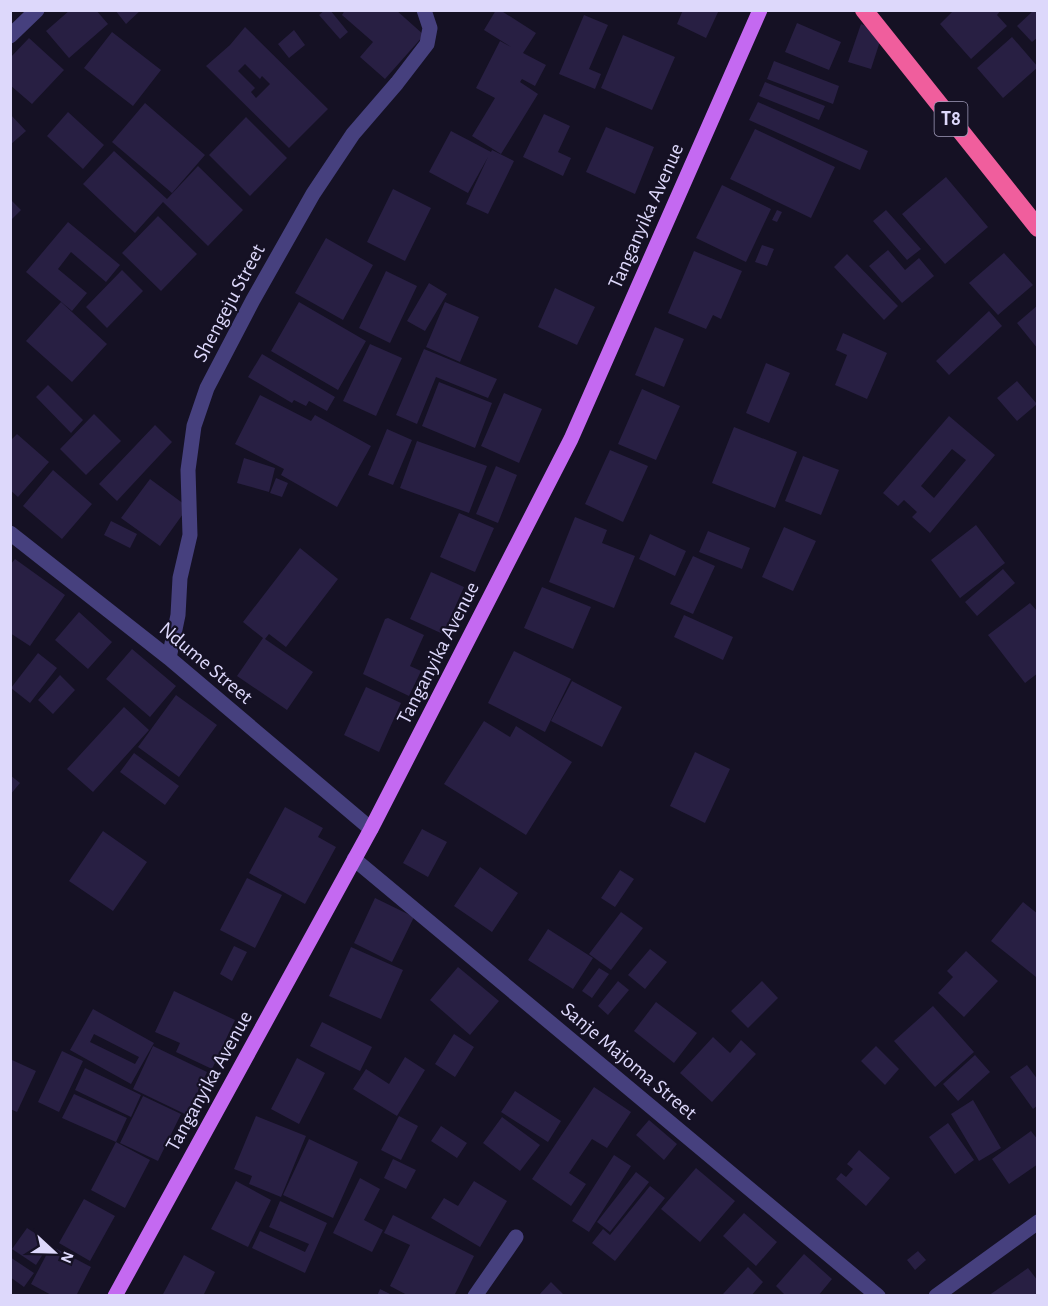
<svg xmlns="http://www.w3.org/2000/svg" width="1048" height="1306" font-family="'Alegreya Sans',sans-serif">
  <rect width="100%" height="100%" fill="#151124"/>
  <path fill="#281f43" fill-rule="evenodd" d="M70,10H96L108,24L69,58L46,31Z
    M115,10H141L126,24Z
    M325,10H330L348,32L340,39L319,15Z
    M345,10H396L424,35L385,79L360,57L373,42L342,15Z
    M496,10H500L536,33L523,53L546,65L535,86L522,79L520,82L538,94L501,154L472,136L495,98L476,88L500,41L511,47L484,30Z
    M683,10H719L706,38L677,24Z
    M954,10H1001L997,15L1007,26L971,59L940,24Z
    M1034,10H1038V37L1032,42L1017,26Z
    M584,15L608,25L589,69L601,74L595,89L559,74Z
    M797,23L841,42L829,70L785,52Z
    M861,24L883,32L871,69L848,62Z
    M245,27L328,109L289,148L206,66L230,45ZM245,64L260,79L262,76L270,84L256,98L251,92L255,88L238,71Z
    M294,30L305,45L289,58L278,44Z
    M112,32L161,70L133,106L84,68Z
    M623,35L675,57L652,110L601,88Z
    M1012,37L1038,67L1003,98L977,68Z
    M29,38L64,70L32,104L10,85V58Z
    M774,61L839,86L833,104L767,79Z
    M765,82L825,106L819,120L759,96Z
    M758,102L868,151L860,170L749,120Z
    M145,103L205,155L172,193L112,142Z
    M68,112L104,145L83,169L47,136Z
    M10,114L26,131L10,145Z
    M544,114L570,126L558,152L571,158L563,176L523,157Z
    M246,117L287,158L250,196L209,155Z
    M606,127L654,147L635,194L586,172Z
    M755,129L835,167L811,218L730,179Z
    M451,131L491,152L492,150L514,161L488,214L466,204L488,157L468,193L429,172Z
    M114,151L167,199L198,166L243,210L208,246L163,202L135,233L83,184Z
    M946,177L988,227L945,264L902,214Z
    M722,185L771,209L746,262L696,238Z
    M393,189L431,208L405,261L367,242Z
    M10,199L21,210L10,221Z
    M777,210L782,212L777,222L772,220Z
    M886,210L921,249L907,260L873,221Z
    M158,216L197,254L161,291L122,253Z
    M68,222L120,265L106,282L71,252L58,269L87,293L72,311L26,272Z
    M326,238L373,265L343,320L295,293Z
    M762,245L774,249L767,266L755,262Z
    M888,250L905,270L919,258L934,276L902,303L869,266Z
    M694,251L742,271L721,319L713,315L706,329L668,313Z
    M1004,253L1033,285L998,315L969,283Z
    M847,254L898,306L884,320L834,267Z
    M122,270L143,291L107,328L86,307Z
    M386,271L417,286L390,343L359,328Z
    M429,283L447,294L425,331L407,321Z
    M555,288L595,307L577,345L538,327Z
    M61,302L107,344L72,382L26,341Z
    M299,302L366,341L338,390L271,351Z
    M445,302L479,317L460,362L426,347Z
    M1038,305V349L1017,323Z
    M989,311L1002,326L949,375L936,361Z
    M655,327L684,339L664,387L635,375Z
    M843,333L887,353L867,399L835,385L847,355L836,350Z
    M370,344L402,358L376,416L343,401Z
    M424,349L497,379L488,398L436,377L417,424L396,415Z
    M262,354L335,397L327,411L309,401L306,406L294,400L292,403L248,377Z
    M766,363L790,373L769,423L746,413Z
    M1017,381L1037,404L1017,421L997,398Z
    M439,382L492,403L475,448L422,426Z
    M48,385L83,420L71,433L36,397Z
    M642,389L680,406L656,460L618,444Z
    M504,393L542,409L519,463L481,446Z
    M260,395L311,421L315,415L371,446L337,507L281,475L284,469L235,444Z
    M94,414L121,441L86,475L60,449Z
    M949,416L995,455L930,533L912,517L917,512L904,500L898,506L883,493ZM952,449L966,460L934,498L921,486Z
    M155,425L172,442L117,501L99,484Z
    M734,427L797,452L775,508L712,483Z
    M387,429L412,440L393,485L368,475Z
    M17,434L49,462L18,497L10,490V441Z
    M417,441L487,466L469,513L400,488Z
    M610,450L648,466L623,522L585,504Z
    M803,456L839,470L821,515L785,501Z
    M244,458L275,468L269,492L237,483Z
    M496,466L517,475L498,523L476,514Z
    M53,470L92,504L62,539L23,506Z
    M276,478L288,483L282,497L270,493Z
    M150,479L188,507L160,546L121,518Z
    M459,513L494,528L475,572L440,557Z
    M575,517L607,530L602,543L635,556L614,608L549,582Z
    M111,521L137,534L130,548L104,535Z
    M976,525L1005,563L960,598L931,560Z
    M784,527L816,541L793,591L762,577Z
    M708,531L750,548L742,569L699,552Z
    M650,534L686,551L675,576L639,559Z
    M300,548L338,579L286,647L269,634L265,639L313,672L287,710L237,676L263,638L243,622Z
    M693,556L715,566L693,614L670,604Z
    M15,559L65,595L30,646L10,633V565Z
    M1003,569L1015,583L977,616L965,602Z
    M431,572L464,587L443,634L410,619Z
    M542,587L591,607L573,649L524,628Z
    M1030,603L1038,612V673L1025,683L988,635Z
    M79,612L112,642L88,669L55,640Z
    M684,615L733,637L723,660L674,637Z
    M388,618L424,635L410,666L421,671L409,696L363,674L385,619Z
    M132,649L176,686L150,717L106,679Z
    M514,651L571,679L545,732L488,703Z
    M38,653L57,668L30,703L11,688Z
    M60,675L75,690L53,714L38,700Z
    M572,681L622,707L602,747L551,721Z
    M366,687L401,703L379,752L344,735Z
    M176,695L217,725L179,777L138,747Z
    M124,707L149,730L93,792L67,769Z
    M484,721L510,737L516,726L572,762L526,835L444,784Z
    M695,752L730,769L705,823L670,806Z
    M134,753L179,786L165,805L120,772Z
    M10,775L20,783L10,795Z
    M285,807L323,828L318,837L336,847L305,904L249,873Z
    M422,829L447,842L428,877L403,863Z
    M103,831L147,862L113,911L69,881Z
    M480,867L518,893L492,932L454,906Z
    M620,870L634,879L615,907L601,898Z
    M247,878L282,895L255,948L220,930Z
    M375,898L414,917L392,962L354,943Z
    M1023,902L1038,914V975L1036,977L991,941Z
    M621,912L643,928L611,970L589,954Z
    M548,929L593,958L573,989L528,960Z
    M234,946L247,952L232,981L220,974Z
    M351,947L403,970L381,1019L329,996Z
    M650,949L667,962L645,989L628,975Z
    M966,951L998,981L964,1017L938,993L953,977L947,971Z
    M458,967L499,1001L470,1035L430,1000Z
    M599,968L609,974L592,998L582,991Z
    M618,981L629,990L608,1015L598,1006Z
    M762,981L778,998L748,1028L731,1011Z
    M174,991L235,1020L212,1069L176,1052L180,1043L155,1032Z
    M656,1002L697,1033L674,1063L634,1031Z
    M933,1006L974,1052L935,1087L894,1041Z
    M93,1009L154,1043L131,1084L70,1050ZM94,1034L139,1057L135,1064L90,1042Z
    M322,1022L372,1047L360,1071L310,1046Z
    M454,1034L474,1047L455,1077L435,1064Z
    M713,1037L730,1053L741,1040L756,1054L712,1102L680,1073Z
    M153,1046L207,1072L187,1115L133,1089Z
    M876,1046L899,1069L885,1085L861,1061Z
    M62,1051L83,1061L59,1112L38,1102Z
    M975,1055L990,1072L958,1101L943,1084Z
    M405,1057L425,1070L397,1116L353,1089L366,1069L389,1084Z
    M297,1058L325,1073L299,1124L271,1109Z
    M12,1060L36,1071L17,1112L10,1109V1064Z
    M1027,1065L1038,1080V1105L1033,1109L1010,1077Z
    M85,1068L141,1095L131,1117L75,1090Z
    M594,1087L631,1112L607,1148L592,1139L569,1173L586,1184L571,1206L532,1179Z
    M515,1091L561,1121L548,1142L501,1112Z
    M74,1094L127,1118L116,1142L62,1118Z
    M143,1096L181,1114L158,1161L120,1143Z
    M973,1100L1001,1148L979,1161L951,1114Z
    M256,1116L306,1136L281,1197L249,1184L252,1176L234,1169Z
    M399,1116L418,1126L401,1160L381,1150Z
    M502,1117L540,1145L520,1171L483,1143Z
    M649,1120L677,1144L664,1160L636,1135Z
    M948,1123L974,1160L955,1174L929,1137Z
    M441,1126L467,1143L457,1158L431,1141Z
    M1031,1131L1038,1140V1164L1009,1184L992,1159Z
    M309,1139L358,1162L333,1218L283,1195Z
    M116,1142L150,1160L125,1208L91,1190Z
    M859,1150L890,1178L866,1206L836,1179L841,1173L846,1177L853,1169L847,1164Z
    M614,1155L631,1166L589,1232L572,1221Z
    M393,1159L416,1170L406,1189L384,1178Z
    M696,1168L735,1201L700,1242L661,1209Z
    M636,1172L649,1182L610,1232L597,1222Z
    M360,1178L380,1189L364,1220L383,1230L372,1252L333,1233Z
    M236,1181L271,1200L248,1247L211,1229Z
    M474,1181L507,1201L480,1247L431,1218L444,1198L458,1206Z
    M650,1186L665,1198L615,1261L592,1243L603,1229L610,1235Z
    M84,1199L115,1216L90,1261L59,1243Z
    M280,1201L327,1223L305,1273L252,1248L260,1231L305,1252L309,1244L269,1227Z
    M744,1213L777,1242L756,1266L723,1236Z
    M393,1215L474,1256L454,1296H409L390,1286L410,1245L384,1233Z
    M27,1228L50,1243L36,1265L12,1249Z
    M51,1246L91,1267L76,1296H53L31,1284Z
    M918,1251L926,1260L915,1270L907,1260Z
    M804,1254L832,1279L818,1296H786L776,1286Z
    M184,1255L215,1272L203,1296H162Z
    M10,1257L34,1273L24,1287L10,1277Z
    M748,1267L763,1282L751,1296H725L723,1294Z
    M1028,1268L1038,1281V1296H988Z
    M551,1282L565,1296H538Z
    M380,1289L394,1296H377Z"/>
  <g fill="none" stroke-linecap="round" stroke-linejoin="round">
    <path stroke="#46407e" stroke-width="15" d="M10,36L37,10
      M10,533L169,658L371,829
      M169,658L178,615L180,578L190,535L188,470L194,426L207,388L253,300L313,194L353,134L397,83L427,44L430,28L424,10
      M354,859L878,1296
      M475,1296L516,1237
      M936,1296L1038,1222"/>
    <path stroke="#c469f1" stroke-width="15" d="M115,1296L371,829L571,439L760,10"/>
    <path stroke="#f05e9d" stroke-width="18" d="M864,10L1038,228"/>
  </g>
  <g text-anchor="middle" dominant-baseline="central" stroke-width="4.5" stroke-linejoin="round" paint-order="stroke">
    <rect fill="#151124" stroke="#a19cba" stroke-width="1.5" x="934.5" y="102" width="33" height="34" rx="4.5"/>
    <g font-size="20" font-weight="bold" fill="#ddd8fb">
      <text x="951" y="119">T8</text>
    </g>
    <g font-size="21" fill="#ddd8fb" stroke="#151124">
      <text transform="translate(646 216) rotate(-66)">Tanganyika Avenue</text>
      <text transform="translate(229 303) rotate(-62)">Shengeju Street</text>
      <text transform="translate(438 653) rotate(-63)">Tanganyika Avenue</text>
      <text transform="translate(206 663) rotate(40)">Ndume Street</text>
      <text transform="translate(629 1061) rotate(40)">Sanje Majoma Street</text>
      <text transform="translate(209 1081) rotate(-61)">Tanganyika Avenue</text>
    </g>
  </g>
  <rect width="1048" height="1306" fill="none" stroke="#ddd8fb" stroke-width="24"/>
  <g transform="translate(54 1252) rotate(112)" stroke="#151124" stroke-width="4.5" paint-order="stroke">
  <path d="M0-4.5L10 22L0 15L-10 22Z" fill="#ddd8fb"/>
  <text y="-9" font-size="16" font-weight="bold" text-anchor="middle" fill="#ddd8fb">N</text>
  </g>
</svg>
